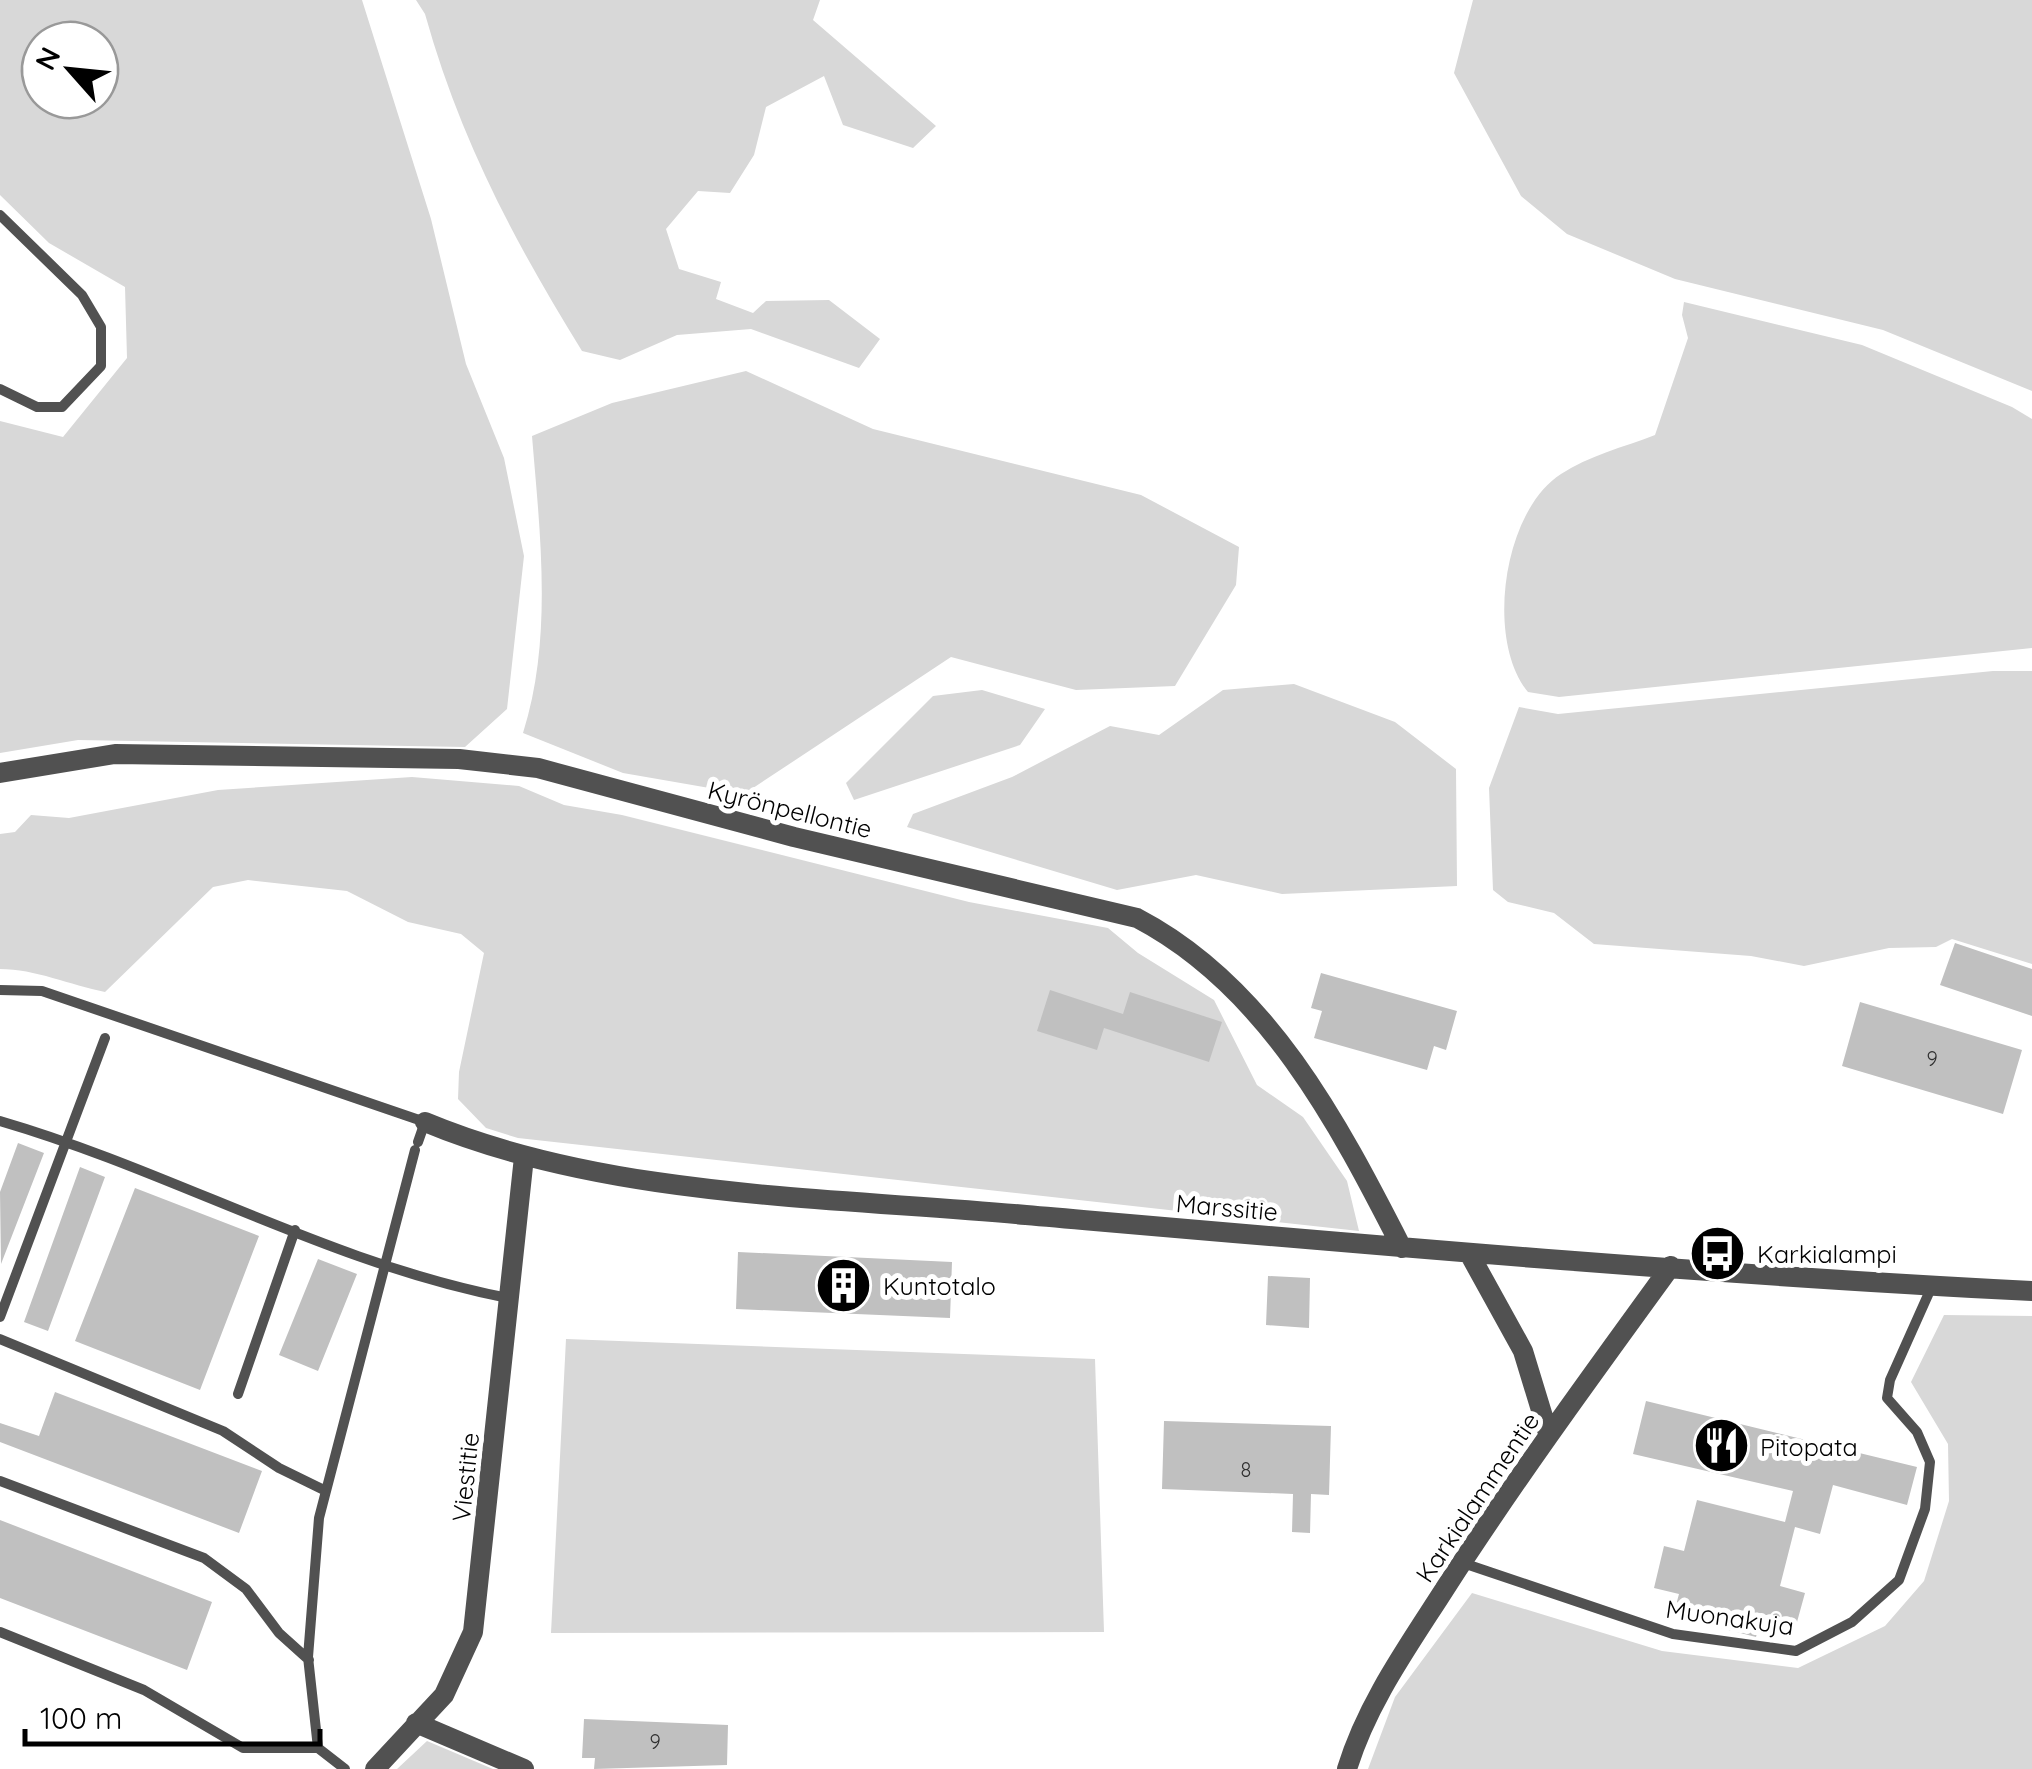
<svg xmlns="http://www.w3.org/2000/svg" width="2032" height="1769" font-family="Quicksand,sans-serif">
  <rect width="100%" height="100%" fill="#fff"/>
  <path fill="#d8d8d8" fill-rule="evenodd" d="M0,0H362L431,219L466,364L504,458L524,556L507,709L465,747L78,740L0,753V421L63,437L127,358L125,287L49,243L0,195ZM40,40H100V100H40Z
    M416,0H820L813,20L936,126L913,148L843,125L824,76L766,107L754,155L730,193L698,191L666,229L679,269L721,282L716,299L753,313L766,301L829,300L880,339L859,368L751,329L677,335L620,360L582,351C514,241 460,139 425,14Z
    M1473,0H2032V391L1883,330L1675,279L1567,234L1521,196L1454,73Z
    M1684,302L1862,345L2012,407L2032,419V648L1559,697L1528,692C1485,640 1503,511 1561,474C1588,456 1624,447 1655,435L1688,338L1682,315Z
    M746,371L873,429L1141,495L1239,547L1236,585L1175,686L1076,690L951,657L744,794L623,773L523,733C553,639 540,533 532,436L612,403Z
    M1993,671H2032V964L1952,939L1936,947L1889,948L1804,966L1751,956L1594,944L1554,913L1508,902L1493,890L1489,788L1519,707L1558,714Z
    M1294,684L1395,722L1456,769L1457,886L1282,894L1196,875L1117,890L907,827L913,814L1012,777L1110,726L1159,735L1223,690Z
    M982,690L1045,709L1020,745L854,800L846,783L933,696Z
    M412,777L519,786L564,805L622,815L969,902L1108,928L1138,953L1214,1000L1257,1085L1303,1117L1347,1181L1359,1231L518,1138L486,1128L458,1099L459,1072L484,953L461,934L408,922L347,891L248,880L213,887L105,992C70,985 35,969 0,969V834L15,832L31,815L69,818L218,790Z
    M1944,1315L2032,1316V1769H1368L1395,1697L1472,1593L1662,1651L1798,1668L1885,1626L1924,1581L1949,1501L1948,1444L1911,1382Z
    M566,1339L1095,1359L1104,1632L551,1633Z
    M427,1741L493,1769H397Z"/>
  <path fill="#c0c0c0" d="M1955,943L2032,969V1016L1940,985Z
    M1321,973L1457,1011L1446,1050L1434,1046L1427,1070L1314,1038L1322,1011L1311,1008Z
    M1050,990L1123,1014L1130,992L1222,1022L1209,1062L1104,1028L1097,1050L1037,1031Z
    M1860,1002L2022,1050L2003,1114L1842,1066Z
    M18,1143L44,1153L1,1264L0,1192Z
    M80,1167L105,1177L48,1331L24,1322Z
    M135,1188L259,1236L200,1390L75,1341Z
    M738,1252L952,1262L950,1318L736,1309Z
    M318,1259L357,1274L318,1371L279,1355Z
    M1268,1276L1310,1278L1309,1328L1266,1325Z
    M55,1392L262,1471L239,1533L0,1442V1423L39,1436Z
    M1646,1401L1917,1467L1907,1505L1833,1485L1820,1534L1795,1527L1780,1586L1805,1593L1797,1622L1762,1614L1756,1637L1673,1616L1679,1594L1654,1588L1664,1546L1684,1551L1697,1500L1785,1522L1793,1491L1633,1454Z
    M1164,1421L1331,1426L1329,1495L1311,1494L1310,1533L1292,1532L1293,1494L1162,1489Z
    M0,1520L212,1602L187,1670L0,1598Z
    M584,1719L728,1725L727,1765L594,1769L595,1758H582Z"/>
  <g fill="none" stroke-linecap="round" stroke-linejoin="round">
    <path stroke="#515151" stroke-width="10" d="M0,215L82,295L101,327V366L62,407H37L0,389
      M0,990L42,991L425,1122L418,1142
      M0,1121C172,1171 331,1264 508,1298
      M0,1317L105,1038
      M0,1339L223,1431L279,1468L326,1491
      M238,1394L295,1230
      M0,1481L204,1558L246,1589L279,1633L309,1660
      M1463,1563L1673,1634L1796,1651L1852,1622L1899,1580L1925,1509L1930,1462L1917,1432L1887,1398L1890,1380L1932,1286
      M0,1632L144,1690L243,1748H318
      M345,1769L318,1748L308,1657L319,1518L415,1150"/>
    <path stroke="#515151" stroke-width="20" d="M0,773L115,754L459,759L538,768L794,837L1137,918C1267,986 1338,1123 1402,1248
      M425,1122C607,1198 831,1197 1026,1215C1361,1244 1696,1274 2032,1291
      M1470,1255L1523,1351L1548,1433
      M416,1723L524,1769
      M375,1769L444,1695L473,1632L524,1157
      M1347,1769C1367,1703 1409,1645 1446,1587C1517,1477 1594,1372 1671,1266"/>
  </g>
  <defs>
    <symbol id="bus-disc" viewBox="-11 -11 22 22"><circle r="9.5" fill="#000" stroke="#fff"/><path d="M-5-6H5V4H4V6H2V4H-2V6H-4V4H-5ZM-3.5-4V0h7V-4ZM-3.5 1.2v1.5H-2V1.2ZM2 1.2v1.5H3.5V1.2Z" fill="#fff"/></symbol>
    <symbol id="building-disc" viewBox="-11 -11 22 22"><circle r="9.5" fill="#000" stroke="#fff"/><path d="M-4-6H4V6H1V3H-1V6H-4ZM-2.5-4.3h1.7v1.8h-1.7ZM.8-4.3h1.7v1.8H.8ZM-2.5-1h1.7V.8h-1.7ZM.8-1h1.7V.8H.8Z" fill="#fff"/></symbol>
    <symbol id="restaurant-disc" viewBox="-11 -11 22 22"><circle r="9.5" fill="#000" stroke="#fff"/><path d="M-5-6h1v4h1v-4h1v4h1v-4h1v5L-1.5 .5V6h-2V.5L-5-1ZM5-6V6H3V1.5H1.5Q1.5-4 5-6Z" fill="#fff"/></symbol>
  </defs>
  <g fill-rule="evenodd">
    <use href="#bus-disc" x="1686" y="1222" width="63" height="63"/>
    <use href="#building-disc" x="812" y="1254" width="63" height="63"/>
    <use href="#restaurant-disc" x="1690" y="1414" width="63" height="63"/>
  </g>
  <g text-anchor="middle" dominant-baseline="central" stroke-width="10" stroke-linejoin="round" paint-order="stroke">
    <g font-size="20" fill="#303030">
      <text x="1932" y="1058">9</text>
      <text x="1246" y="1469">8</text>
      <text x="655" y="1741">9</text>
    </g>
    <g font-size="25" fill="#000" stroke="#fff">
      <text transform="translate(790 809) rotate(14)">Kyrönpellontie</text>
      <text transform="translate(1227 1207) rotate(5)">Marssitie</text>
      <text transform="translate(465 1477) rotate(-84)">Viestitie</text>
      <text transform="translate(1477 1497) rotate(-56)">Karkialammentie</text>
      <text transform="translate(1730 1617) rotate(8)">Muonakuja</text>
    </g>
    <g font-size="25" fill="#000" stroke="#fff" text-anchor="start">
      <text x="1757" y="1253">Karkialampi</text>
      <text x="883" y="1285">Kuntotalo</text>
      <text x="1760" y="1446">Pitopata</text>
    </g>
  </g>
  <g transform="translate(70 70) rotate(297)"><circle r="48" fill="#ffffff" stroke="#999999" stroke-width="2.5"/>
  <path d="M0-8L18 38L0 25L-18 38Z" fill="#000000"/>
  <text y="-15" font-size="28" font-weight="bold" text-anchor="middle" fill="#000000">N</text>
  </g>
  <path d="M25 1729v15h295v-15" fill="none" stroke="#000000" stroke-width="5"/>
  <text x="40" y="1729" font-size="30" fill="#000000" stroke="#ffffff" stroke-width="8" paint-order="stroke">100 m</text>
</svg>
